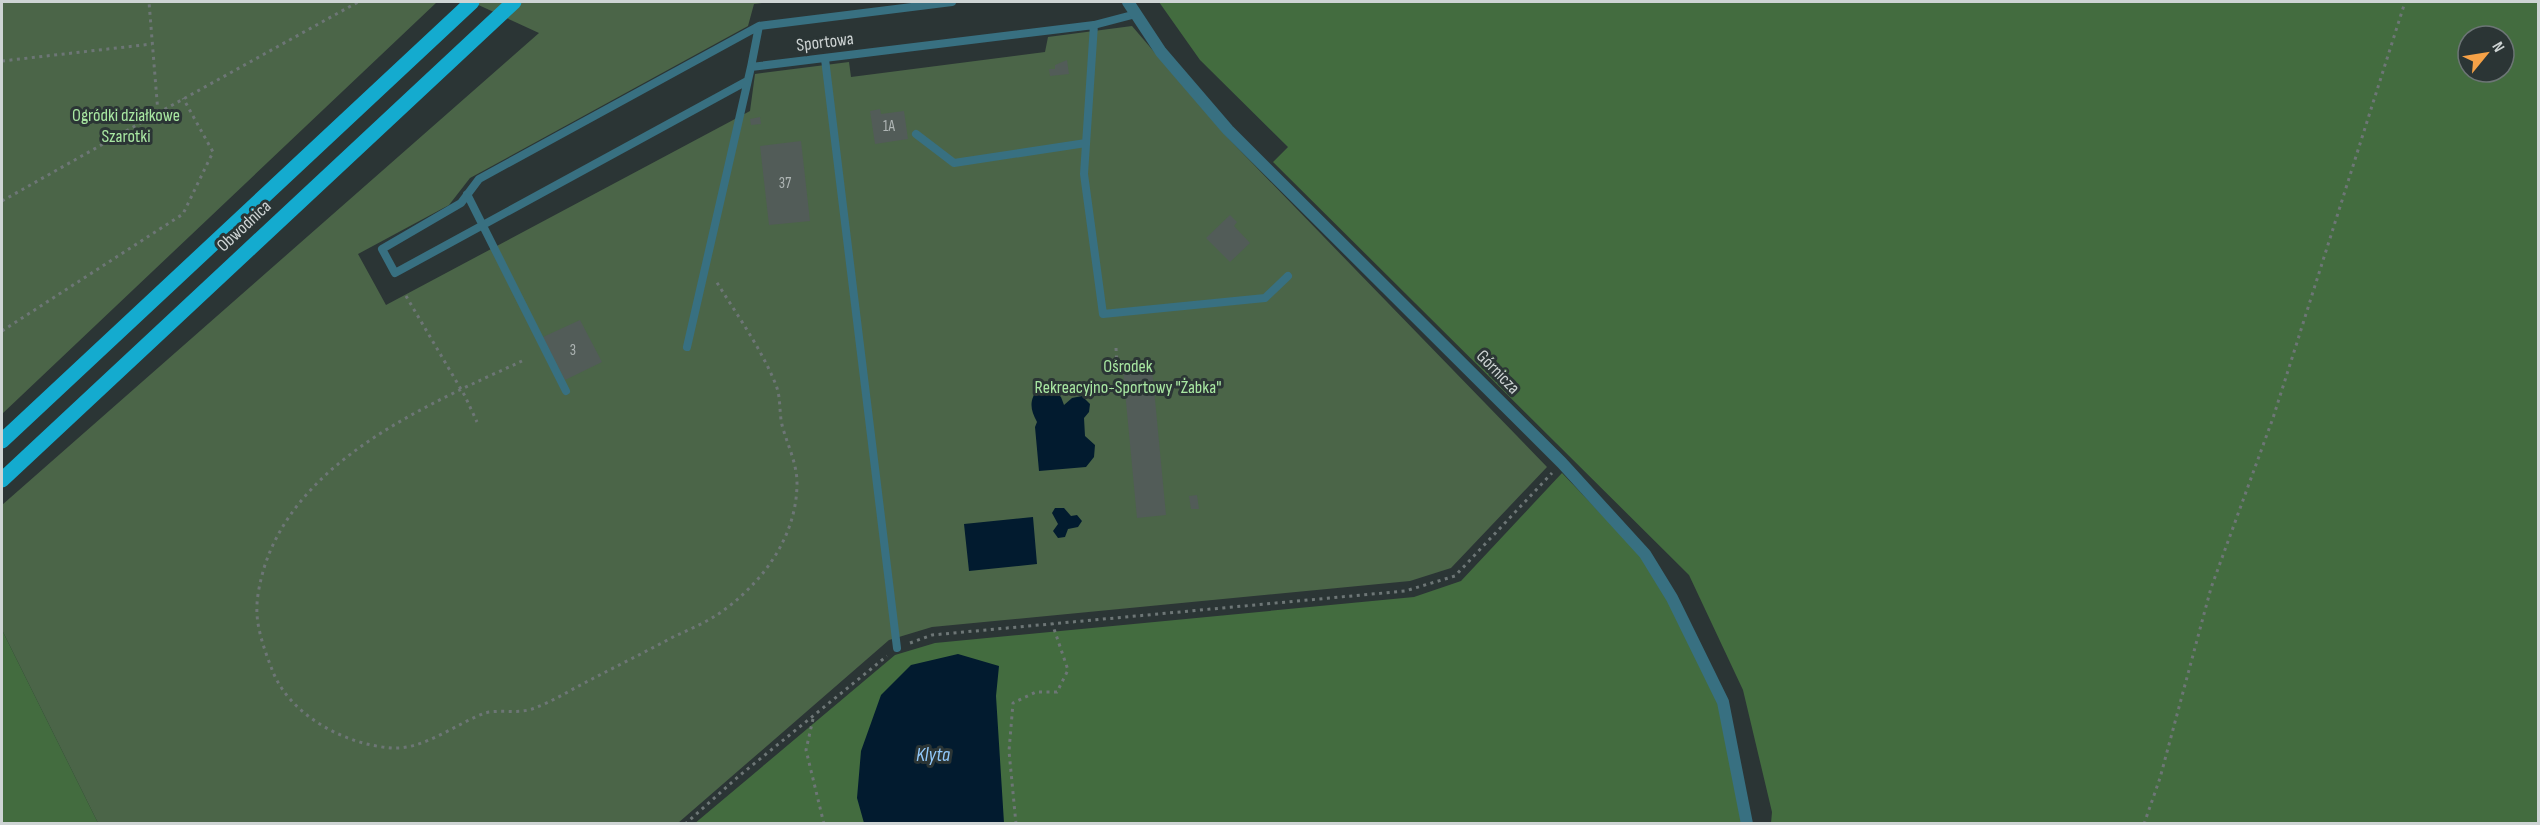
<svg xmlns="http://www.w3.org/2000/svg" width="2540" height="825" font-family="'Sofia Sans Condensed',sans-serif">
  <rect width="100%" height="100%" fill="#2b3535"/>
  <path fill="#4b6548" d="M2,2H437L2,414Z
    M472,2H770L754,4L748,26L470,178L449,205L358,254L386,305L750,111L755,74L849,62L851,77L1045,52L1048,37L1132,26L1226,136L1547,467L1451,568L1410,581L932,627L889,640L678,823H98L2,630V505L539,33Z"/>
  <path fill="#436c3f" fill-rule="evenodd" d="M1159,2H2538V823H1771L1772,812L1743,690L1689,575L1273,162L1288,147L1200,60ZM2468,36H2504V72H2468Z
    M1562,473L1671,587L1722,697L1750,824H694L895,655L935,643L1414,597L1461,581Z
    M2,630L98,823H2Z"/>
  <path fill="#021b2f" d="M1051,387L1061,397L1064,405L1072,398L1082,396L1090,404L1089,412L1084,418L1085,436L1095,445L1094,457L1086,467L1039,471L1035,427L1037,422C1030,409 1029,401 1038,388Z
    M1055,508H1064L1071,516L1077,515L1082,521L1078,527L1068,529L1065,537L1058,538L1053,531L1058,524L1052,513Z
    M1033,517L1037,564L969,571L964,524Z
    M958,654L999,666L996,696L1004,823H864L857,798L861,751L881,695L911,665Z"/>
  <path fill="#525c58" d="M1067,60L1069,74L1050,76L1049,69H1055V65Z
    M880,109L881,114L904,111L908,139L875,144L870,111Z
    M760,117L761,124L751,125L750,119Z
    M801,141L810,221L769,225L760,146Z
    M1230,215L1237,222L1234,226L1250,243L1230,262L1206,238Z
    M580,320L602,362L565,380L543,337Z
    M1152,368L1166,515L1137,518L1123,370Z
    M1197,495L1199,509H1191L1189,496Z"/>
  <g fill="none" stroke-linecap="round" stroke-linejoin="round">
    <path stroke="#6d7676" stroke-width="3" stroke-dasharray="3 4.5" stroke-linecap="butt" d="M2,61L152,44
      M158,113L358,2
      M2,201L158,113L149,2
      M406,296L465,396L477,422
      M2,331L183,214L213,152L183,98
      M1116,348L1117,366
      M522,361C427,405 298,459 264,568C260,582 256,599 257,614C258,633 266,654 273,672C291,716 346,745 392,748C424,750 457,723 485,713C500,709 517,714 532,709C552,702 572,689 592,679C619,665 647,651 675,636C689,630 704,623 717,615C761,585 797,538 797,483C797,463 787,444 782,425C779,412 781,398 776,385C761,348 737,315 716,281
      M910,643L932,635L1405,591L1455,576L1552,473
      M813,719L806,750L824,824
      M685,824L739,776L887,656
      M1016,824L1009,751L1013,703L1036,692H1057L1068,670L1052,623
      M2144,824L2160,778L2211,588L2273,418L2405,2"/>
    <path stroke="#387081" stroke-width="8" d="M952,2L759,26L751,67L1094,25L1136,14
      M1094,25L1084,174L1103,314L1265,298L1288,276
      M825,59L897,648
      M747,81L395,273L382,249L461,203L479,179L759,26
      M916,134L954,163L1086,143
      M467,194L566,391
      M687,347L751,67"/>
    <path stroke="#387081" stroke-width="12" d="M1128,2L1161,52L1228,130L1562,463L1645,554L1672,598L1723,702L1747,824"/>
    <path stroke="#14abcf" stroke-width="15" d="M2,441L472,2
      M2,480L514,2"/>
  </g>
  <g text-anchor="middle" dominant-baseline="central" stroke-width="6" stroke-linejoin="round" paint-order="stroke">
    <g font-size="15" fill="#afb6b5">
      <text x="889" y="126">1A</text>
      <text x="785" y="183">37</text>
      <text x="573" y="350">3</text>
    </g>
    <g font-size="18" fill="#ced4d4" stroke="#2b3535">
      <text transform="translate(825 42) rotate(-7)">Sportowa</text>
      <text transform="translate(244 226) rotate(-43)">Obwodnica</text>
      <text transform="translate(1498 372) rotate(46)">Górnicza</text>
    </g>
    <g font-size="18" fill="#a8e7a2" stroke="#2b3535">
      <text x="126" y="115">Ogródki działkowe<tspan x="126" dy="21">Szarotki</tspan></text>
      <text x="1128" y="366">Ośrodek<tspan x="1128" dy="21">Rekreacyjno-Sportowy "Żabka"</tspan></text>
    </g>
    <g font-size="20" font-style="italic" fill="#92c9fb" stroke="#2b3535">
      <text x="933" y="755">Klyta</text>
    </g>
  </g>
  <rect width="2540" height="825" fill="none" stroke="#ced4d4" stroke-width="6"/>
  <g transform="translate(2486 54) rotate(60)"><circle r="28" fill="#2b3535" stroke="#6c7575" stroke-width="1.5"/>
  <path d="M0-4.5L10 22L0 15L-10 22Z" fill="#f6a247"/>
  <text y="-9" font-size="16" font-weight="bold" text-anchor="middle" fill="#ced4d4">N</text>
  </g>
</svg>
